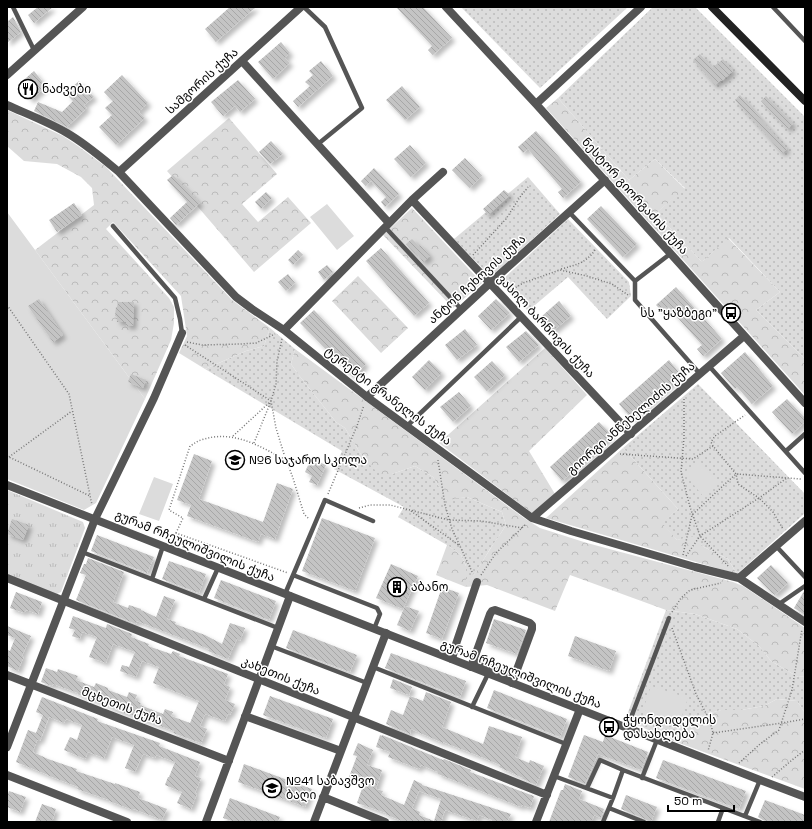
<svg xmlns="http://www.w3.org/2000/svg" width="812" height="829" font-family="'Space Grotesk','Noto Sans Georgian',sans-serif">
  <defs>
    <pattern id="grass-dots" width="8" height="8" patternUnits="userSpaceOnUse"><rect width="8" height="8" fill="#dcdcdc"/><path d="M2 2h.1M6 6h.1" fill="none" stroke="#bbb" stroke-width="1.8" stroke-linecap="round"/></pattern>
    <pattern id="forest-crowns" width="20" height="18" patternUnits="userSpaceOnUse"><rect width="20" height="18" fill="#dcdcdc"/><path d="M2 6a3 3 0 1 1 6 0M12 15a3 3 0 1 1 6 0" fill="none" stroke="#bbb"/></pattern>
    <pattern id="park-tufts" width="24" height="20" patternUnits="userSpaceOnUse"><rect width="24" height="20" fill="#dcdcdc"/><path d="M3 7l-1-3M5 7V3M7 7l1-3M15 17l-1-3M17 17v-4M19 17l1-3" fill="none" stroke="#bbb"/></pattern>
    <pattern id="building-back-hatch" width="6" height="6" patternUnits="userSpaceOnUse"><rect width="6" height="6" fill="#c4c4c4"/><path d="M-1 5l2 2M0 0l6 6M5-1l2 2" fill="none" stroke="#a7a7a7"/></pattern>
    <filter id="shadow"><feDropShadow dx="3.5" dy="3.5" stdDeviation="2" flood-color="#0004"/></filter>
  </defs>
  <rect width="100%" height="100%" fill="#fff"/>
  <path fill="url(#grass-dots)" d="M461,7H628L540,88Z
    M653,7H695L805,117V359L756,310L780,292L729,238L702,262L656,213L685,188L655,159L629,180L558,98Z
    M528,177L560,214L495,273H489L485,271L454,239Z
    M568,219L629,282L631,296L607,319L568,277L528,311L501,281Z
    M270,328L295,349L291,364L298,374L336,422L345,428L363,458L392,474L415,466L433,477L447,499L467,497L502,512L506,525C501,533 496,541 490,549C482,562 475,575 466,587V566L461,555L447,545L398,517L404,507L334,469L342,451L205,369L246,351L264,346Z
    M698,384L805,494V513L737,574L728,559L704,547L692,537L677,540L661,523L678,509L623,448Z
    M666,610L695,614L737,629L759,646L771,661L798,677L805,676V713L797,701L777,699L764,706L741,710H721L693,718L683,725L668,739L635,724L627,715Z"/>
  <path fill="url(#forest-crowns)" d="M558,98L629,180L655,159L685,189L656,213L702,262L728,238L780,292L756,310L805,359V395L546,108Z
    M7,110L63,136L78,146L106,167L232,300L270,328L264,346L246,351L205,369L179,353L187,336L181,296L113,222L106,229L169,298L174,307V323L171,340L145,399L35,250L94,205L92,188L81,177L57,164L24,161L7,146Z
    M229,118L277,174L242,204L258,222L288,197L311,223L254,272L167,171Z
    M412,208L482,283L453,308L383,235Z
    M358,276L408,328L381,353L332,301Z
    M545,348L587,395L529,451L555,494L532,513L439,443Z
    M295,349L524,518L540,528L587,543L733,582L743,586L805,628V676L798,677L771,661L759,646L737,629L695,614L666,610L570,575L555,611L487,585L466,587L436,575L447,545L461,555L466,566V586C475,575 481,563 489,551C494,542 501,534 506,525L502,512L467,497L447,500L433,477L415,466L392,474L389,477L377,472L363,458L345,428L336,422L298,374L291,364Z
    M623,448L678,509L662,523L677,540L692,536L704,547L728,559L737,574L546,518Z
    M777,699L797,701L805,713V789L668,739L683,725L693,718L721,710H741L764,706Z"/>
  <path fill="url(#park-tufts)" d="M7,490L83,522L85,528L61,592L55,595L7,575Z"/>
  <path fill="#dcdcdc" d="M327,204L354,236L337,250L310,217Z
    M7,212L145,399L96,503L84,510L7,479Z
    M699,460L718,483L703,496L684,473Z
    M154,477L173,484L159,521L139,514Z
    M651,686L688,698L680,722L643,710Z"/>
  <path fill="url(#building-back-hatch)" fill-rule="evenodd" filter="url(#shadow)" d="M38,7H53L34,23L28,15Z
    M230,7H256L216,42L205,29Z
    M396,7H423L452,38L433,55L428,50L432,46Z
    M13,17L21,32L7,43V22Z
    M281,42L290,53L285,58L290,63L273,79L258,62Z
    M700,54L712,68L723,59L733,71L722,81L721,80L715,85L693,60Z
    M321,61L333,76L298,107L293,101L310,86L305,82L313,75L309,71Z
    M34,71L46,86L31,100L18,85Z
    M122,75L148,103L139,112L145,118L116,145L99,127L112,115L105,108L113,101L104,92Z
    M238,80L255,99L240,112L235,106L223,116L211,102Z
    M79,81L94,97L84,105L87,108L67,127L34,111L38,102L62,112L73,101L67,95L73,90L71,88Z
    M402,86L420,107L405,120L386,100Z
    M740,95L787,149L782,153L735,100Z
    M766,96L793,124L788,129L761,101Z
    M536,131L581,182L563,198L558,192L562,189L528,149L523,153L518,147Z
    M271,141L283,154L270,164L259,152Z
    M410,145L426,163L411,177L394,159Z
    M465,158L482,176L470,188L452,170Z
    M374,168L399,194L385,207L381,202L386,197L371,181L366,186L361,181Z
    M173,175L200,203L176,225L170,218L187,202L167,180Z
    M504,190L510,195L488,215L483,209Z
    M266,192L272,198L261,209L255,202Z
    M74,203L82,215L57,232L49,220Z
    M601,206L637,244L623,257L587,219Z
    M412,239L419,246L420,245L430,256L423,262L416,252L415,253L406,244Z
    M381,248L429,303L414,316L366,261Z
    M298,250L303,255L293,265L288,260Z
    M327,265L333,272L324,280L318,272Z
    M288,274L295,283L286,291L278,282Z
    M676,287L722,339L703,356L697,349L702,345L668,307L663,312L656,305Z
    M39,299L63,335L53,342L28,306Z
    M496,299L510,313L491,330L478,316Z
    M559,301L571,316L553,331L541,317Z
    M118,302H134L133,326H126V322H117V317L115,316L116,307H117Z
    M314,310L366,364L353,377L300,323Z
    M465,329L477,345L457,360L445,345Z
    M526,331L539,345L519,362L506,347Z
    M745,352L773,386L752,404L737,387L735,389L721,373Z
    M429,360L442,373L425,390L412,377Z
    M669,360L681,375L632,419L619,404Z
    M492,361L505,375L487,391L474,377Z
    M131,374L146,380L143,388L128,382Z
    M459,392L471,406L453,422L440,407Z
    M787,399L805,418V422L792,434L772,412Z
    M599,422L612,435L562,481L550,467Z
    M194,454L212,461L199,499L263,522L277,483L293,489L275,539L261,534L258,542L187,516L191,505L177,500Z
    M311,459L326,465L317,485L309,482L312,476L305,472Z
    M322,518L375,538L355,591L302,571Z
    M12,519L29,525L23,540L7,534Z
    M97,535L154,557L147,573L91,551Z
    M88,558L124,572L113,602L128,608L129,605L141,609V610L156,617L164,596L175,600L167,619L176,622L175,624L205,635L222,644L230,623L245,628L240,641L237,639L228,659L208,651L209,649L137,621L136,624L76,600L86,575L80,573L84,564H86Z
    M169,561L206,574L199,593L162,579Z
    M391,564L418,576L403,609L376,598Z
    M771,565L788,583L775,595L772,593L757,578Z
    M221,580L276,601L269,620L214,598Z
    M442,587L459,593L442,639L426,633Z
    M804,591H805V615L794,608Z
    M16,592L42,602L38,614L26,610L24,613L10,608Z
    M405,606L419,611L410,631L397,625Z
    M73,616L103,627L106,628L107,624L132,634L131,637L149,644L148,646L171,654L173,651L180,654L179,656L228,674L224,684L230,687L225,700L235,704L230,715L228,714L225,721L205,714L200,726L207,729L201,743L173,733L174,731L109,707L110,706L77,694L78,693L53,684L52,686L41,682L46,668L57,672L58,669L78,676L76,680L94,687L96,683L108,688V690L127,697L129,692L137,695L135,700L141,703L140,705L163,714L165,709L173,712L171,716L190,723L199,701L153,683L159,667L142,661L136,677L120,671L122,665L129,667L135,652L113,644L106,663L89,657L97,637L82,632L80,639L72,636L75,630L69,628Z
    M494,619L526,630L517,654L486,643Z
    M7,626L31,636L22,656H24L18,671L7,666V650L10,651L15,638L7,635Z
    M293,630L357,655L350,672L286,648Z
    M575,636L616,651L609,671L568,656Z
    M391,653L466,681L460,697L385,668Z
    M393,679L412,687L409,695L390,688Z
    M494,690L567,719L560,737L487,708Z
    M426,692L451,702L442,727L483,744L489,726L522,737L515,757L529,763L530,760L544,766L536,785L523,779V778L499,767L500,765L484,758L443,742V743L411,729L410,734L386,724L391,710L403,715L410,696L423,701Z
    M270,696L333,719L326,738L263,715Z
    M42,697L98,719L97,721L160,743L159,746L200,762L195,776L201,778L195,793L197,794L191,809L177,803L182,792L165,785L168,777H169L175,762L156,755L155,758L143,754L135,772L125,768L134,745L112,737L104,758L88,752L85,759L64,750L70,737L77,740L82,725L66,719L64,723L49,717L40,741L37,740L33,752L48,759L77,769L76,771L115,784V783L140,792L138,798L167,809L162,820L134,809L133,810L109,801V800L77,789L78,787L47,775H48L16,762L28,730L36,733L43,715L36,712Z
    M380,735L382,736V735L443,760L444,759L471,770L470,772L531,795L534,796L530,808L522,805L521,807L438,774V772L421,765L419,769L388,757L390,752L376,747Z
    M584,735L603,742L605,735L648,752L641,770L598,754L585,784L568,777Z
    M358,743L373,750L367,765L382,770L376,789L383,791L381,795L404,805L414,780L422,784V785L511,814L507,822H491L492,820L479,815L477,821L445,810L441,822H404L385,814L386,813L357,803L364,783L349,777L357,756L353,755ZM419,791L441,799L434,821L419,815L420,812L412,808Z
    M663,760L746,791L739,809L656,778Z
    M244,764L312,789L305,807L238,782Z
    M565,784L582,791L579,799L604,809L601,818L594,815L592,822H549L561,790H563Z
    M9,791L26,797L20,812L7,807V796Z
    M626,795L657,807L651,822L648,821L645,819L621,809Z
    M230,798L280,817L278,822H235L223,818Z
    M765,800L805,815V822H768L763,820L758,817Z
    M42,804L56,809L52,822H35Z"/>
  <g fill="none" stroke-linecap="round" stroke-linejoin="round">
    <path stroke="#777" stroke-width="1.5" stroke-dasharray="1 2" stroke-linecap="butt" d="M473,255L506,219L520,197L528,187
      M561,269C576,265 586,263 595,250
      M508,292L523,283L560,270L587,276L612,284L628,295
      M7,305L69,394L92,505
      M282,339L277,361L276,384L271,401L276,428L284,454L293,478L304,514L309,519
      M187,342L202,345L240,344L256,343L275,334
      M185,345L271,401
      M684,399V438L681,472L690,507L700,536L729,567
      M233,436L271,401L254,443
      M713,446L711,442L715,436L745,415
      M620,454L693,459L713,446L736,474L738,484L759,498L787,478
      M7,456L90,496
      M9,457L72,411
      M438,460L445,505L452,529L473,574
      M328,494L357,426L364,405
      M359,508L370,505H390L449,520L481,521L522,528
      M411,511L460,546
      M176,533L183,518L169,510L190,446C194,444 197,441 201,440C233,429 259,446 286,460
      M173,542L176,533L288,573
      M683,555L692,515L726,483L736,474L801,479
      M686,556L700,536L759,498L773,512L783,529
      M481,575L496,553L526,524
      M672,612L681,598L690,590L721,583
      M672,628L696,694L710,721L713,733L708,751
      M713,733L782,723L805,719
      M739,763L760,744L779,730L792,690L802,629
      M772,777L792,760L805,750"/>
    <path stroke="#555" stroke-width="4.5" d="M13,7L34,50
      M304,7L325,27L362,108L318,144
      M773,7L805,41
      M569,212L635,281V300L700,374
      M113,226L175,298L180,319L182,333
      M385,227L461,309
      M635,281L670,254
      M709,366L805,473
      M407,426L521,317
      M786,451L805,434
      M776,546L805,577
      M82,552L278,628
      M293,575L377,608L380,614L374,629
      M152,579L163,546
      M285,594L325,500L373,521
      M204,599L218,568
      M779,604L805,586
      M271,646L367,683
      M373,667L566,744
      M472,707L488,674
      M627,728L669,618
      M554,776L613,798L623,770L760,822
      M642,778L657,740
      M587,788L600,760L623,770
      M609,808L644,822
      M745,816L760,780
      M603,822L613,798
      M718,822L723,808"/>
    <path stroke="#555" stroke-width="8" d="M446,7L536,104L805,403
      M242,61L389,223
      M536,104L641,7
      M7,105C27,114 48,122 67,133C86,144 102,158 119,172L236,297L252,309L284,330L367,397L532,518L571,531L695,567L739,578L805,622
      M119,172L301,7
      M412,200L631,434
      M284,330L412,200L443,172
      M367,397L490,283L605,180
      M532,518L744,336
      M7,578L547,795
      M739,578L805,521
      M452,659L456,644L477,582
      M473,661L514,677
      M471,667L490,614L492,611L495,610L530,623L532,625V629L512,683
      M7,675L229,761
      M245,716L341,751
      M7,747L95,519L154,398L182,333
      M7,775L127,822
      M323,797L385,822
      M206,822L290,596
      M314,822L386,633
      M536,822L580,709"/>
    <path stroke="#555" stroke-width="8" d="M7,75L83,7
      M7,485L760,780L805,797"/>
    <path stroke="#222" stroke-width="8" d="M712,7L805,101"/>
  </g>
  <defs>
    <symbol id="restaurant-ring" viewBox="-11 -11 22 22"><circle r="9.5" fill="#fff" stroke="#000" stroke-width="1.5"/><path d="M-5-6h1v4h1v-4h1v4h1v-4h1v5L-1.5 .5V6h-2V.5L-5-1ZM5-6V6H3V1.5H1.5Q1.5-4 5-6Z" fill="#000"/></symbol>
    <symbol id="bus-ring" viewBox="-11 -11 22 22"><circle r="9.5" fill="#fff" stroke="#000" stroke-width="1.5"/><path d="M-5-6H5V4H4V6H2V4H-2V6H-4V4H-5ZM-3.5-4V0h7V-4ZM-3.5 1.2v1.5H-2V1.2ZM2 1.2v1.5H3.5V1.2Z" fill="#000"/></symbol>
    <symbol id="school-ring" viewBox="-11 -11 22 22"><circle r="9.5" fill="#fff" stroke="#000" stroke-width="1.5"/><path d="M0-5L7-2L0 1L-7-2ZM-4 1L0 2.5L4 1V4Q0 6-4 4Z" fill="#000"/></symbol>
    <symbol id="building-ring" viewBox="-11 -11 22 22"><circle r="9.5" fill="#fff" stroke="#000" stroke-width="1.5"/><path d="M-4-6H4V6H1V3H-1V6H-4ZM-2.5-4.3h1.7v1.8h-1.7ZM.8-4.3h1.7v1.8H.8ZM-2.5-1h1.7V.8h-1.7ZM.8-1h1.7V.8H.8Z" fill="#000"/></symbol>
  </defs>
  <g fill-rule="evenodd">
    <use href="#restaurant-ring" x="17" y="78" width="22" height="22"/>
    <use href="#bus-ring" x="720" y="302" width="22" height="22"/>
    <use href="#school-ring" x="224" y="449" width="22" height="22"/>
    <use href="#building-ring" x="386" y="576" width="22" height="22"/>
    <use href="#bus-ring" x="598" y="716" width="22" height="22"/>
    <use href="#school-ring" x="261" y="777" width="22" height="22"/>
  </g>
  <g text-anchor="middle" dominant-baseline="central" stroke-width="3" stroke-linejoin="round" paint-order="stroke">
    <g font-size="12" fill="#000" stroke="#fff">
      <text transform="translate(202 81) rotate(-42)">სამგორის ქუჩა</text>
      <text transform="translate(635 196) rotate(48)">ნესტორ გიორგაძის ქუჩა</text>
      <text transform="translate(477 279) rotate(-42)">ანტონ ჩეხოვის ქუჩა</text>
      <text transform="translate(546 326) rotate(47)">ვასილ ბარნოვის ქუჩა</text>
      <text transform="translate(388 396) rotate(37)">ტერენტი გრანელის ქუჩა</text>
      <text transform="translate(631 418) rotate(-41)">გიორგი ანწეხელიძის ქუჩა</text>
      <text transform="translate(195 546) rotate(22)">გურამ რჩეულიშვილის ქუჩა</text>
      <text transform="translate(521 674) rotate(21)">გურამ რჩეულიშვილის ქუჩა</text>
      <text transform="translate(281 676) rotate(22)">კახეთის ქუჩა</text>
      <text transform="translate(122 706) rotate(21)">მცხეთის ქუჩა</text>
    </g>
    <g font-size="12" fill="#000" stroke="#fff" text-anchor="start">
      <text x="42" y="89">ნაძვები</text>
      <text x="717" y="313" text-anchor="end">სს "ყაზბეგი"</text>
      <text x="249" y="460">№6 საჯარო სკოლა</text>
      <text x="411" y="587">აბანო</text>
      <text x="623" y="720">ჭყონდიდელის<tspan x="623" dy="14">დასახლება</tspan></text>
      <text x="286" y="781">№41 საბავშვო<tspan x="286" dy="14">ბაღი</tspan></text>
    </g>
  </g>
  <rect width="812" height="829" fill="none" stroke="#000000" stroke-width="16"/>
  <path d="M668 805v6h66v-6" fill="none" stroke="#000000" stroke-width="2"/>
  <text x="674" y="805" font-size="12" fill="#000000" stroke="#ffffff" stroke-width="3" paint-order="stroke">50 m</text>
</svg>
